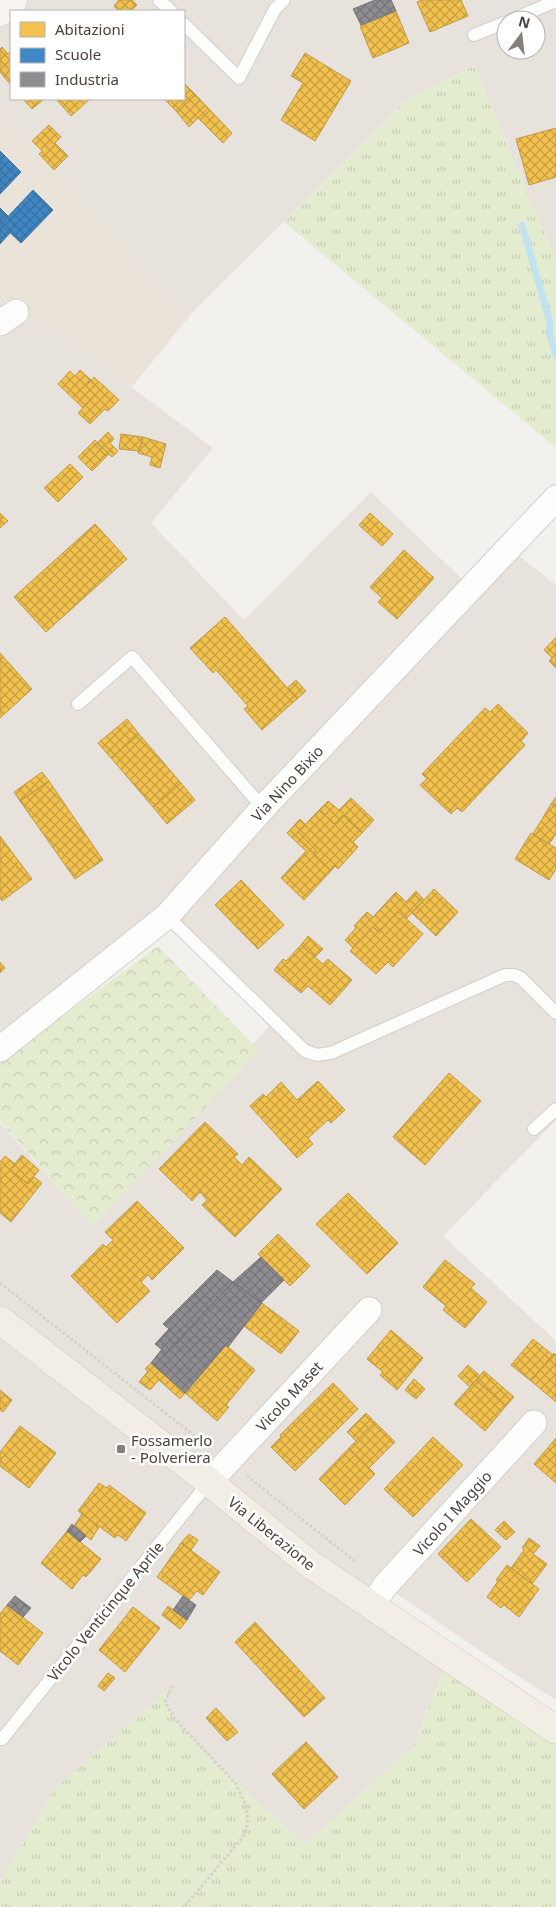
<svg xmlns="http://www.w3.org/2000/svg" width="556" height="1907" font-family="'Noto Sans',sans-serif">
  <defs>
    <pattern id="grass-tufts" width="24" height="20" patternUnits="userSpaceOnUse" patternTransform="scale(1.25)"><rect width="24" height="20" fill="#e4eccf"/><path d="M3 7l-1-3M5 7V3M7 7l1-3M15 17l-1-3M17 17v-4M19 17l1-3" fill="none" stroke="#c5ccb2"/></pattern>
    <pattern id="forest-crowns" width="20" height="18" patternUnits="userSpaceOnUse" patternTransform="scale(1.25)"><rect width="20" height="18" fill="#e4eccf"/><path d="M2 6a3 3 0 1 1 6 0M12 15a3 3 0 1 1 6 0" fill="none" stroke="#c5ccb2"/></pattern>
    <pattern id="homes-cross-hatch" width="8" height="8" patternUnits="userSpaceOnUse" patternTransform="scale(1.25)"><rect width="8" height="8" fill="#f2c14e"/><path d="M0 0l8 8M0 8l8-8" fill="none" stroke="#c69e42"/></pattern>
    <pattern id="schools-cross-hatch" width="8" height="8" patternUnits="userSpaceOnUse" patternTransform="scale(1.25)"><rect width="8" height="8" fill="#3f88c5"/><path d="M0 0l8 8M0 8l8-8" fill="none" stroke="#3771a1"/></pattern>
    <pattern id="industry-cross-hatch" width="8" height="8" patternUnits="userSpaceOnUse" patternTransform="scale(1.25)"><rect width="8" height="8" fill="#8d8d92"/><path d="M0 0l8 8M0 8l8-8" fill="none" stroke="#757578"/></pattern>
  </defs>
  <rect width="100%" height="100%" fill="#f3f1ee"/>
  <path fill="#e7e2dc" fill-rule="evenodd" d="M13,0H556V261L474,66L407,100L192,313L0,116V12ZM11,11H184V99H11ZM506,20H536V50H506Z
    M0,295L16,312L79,348L213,448L151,523L244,620L371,492L465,582L503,543L556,585V1120L443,1236L556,1341V1700L510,1671L385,1586L372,1605L449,1658L414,1745L305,1845L212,1760L173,1717L165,1702L171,1687L55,1789L0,1882V1123L88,1220L269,1027L167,916L0,1049Z"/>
  <path fill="#e9e3da" d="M0,116L192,313L132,387L79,348L16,312L0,295Z"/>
  <path fill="url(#grass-tufts)" d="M474,66L556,261V448L284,222L407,100Z
    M449,1658L556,1730V1907H0V1882L55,1789L172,1686L165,1702L173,1717L212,1760L305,1845L414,1745Z"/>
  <path fill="url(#forest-crowns)" d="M158,946L259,1050L93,1226L0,1121V1063Z"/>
  <path fill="url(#homes-cross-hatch)" stroke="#c09b48" d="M119,0H132L137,5L131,11H119L114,6Z
    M422,0H461L468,16L430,32L417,2Z
    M396,11L409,43L373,58L360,26Z
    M2,47L8,54L11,51V85L0,72V49Z
    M305,53L351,81L315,141L281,120L303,83L291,76Z
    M184,83L194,93L176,111L164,99H184Z
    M194,93L208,108L189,127L176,111Z
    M23,99H44L32,109Z
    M56,99H90L71,116Z
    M208,108L232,133L223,143L198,118Z
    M49,125L61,137L55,143L68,156L54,170L39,154L42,151L32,141Z
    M556,128V177L529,185L516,139Z
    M80,370L91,380L86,386L95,395L83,408L58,384L70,371L75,376Z
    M94,377L119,400L108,411L105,409L90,424L78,413L95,395L86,386Z
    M108,432L114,439L110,443L118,451L112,457L97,443Z
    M121,434L143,437L139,451L119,449Z
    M143,437L166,444L160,468L150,465L152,457L138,453Z
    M95,440L109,454L92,471L78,457Z
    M70,464L83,477L58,502L44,488Z
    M0,513L8,521L0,528Z
    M370,513L393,534L382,546L359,525Z
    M95,524L127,559L46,632L14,597Z
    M404,550L434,578L397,619L378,602L382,598L370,587Z
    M225,617L297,699L262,730L244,709L248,706L216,670L213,673L190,648Z
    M556,637V668L549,661L552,658L544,650Z
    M0,653L32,689L0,718Z
    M296,680L306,691L297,699L287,688Z
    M498,704L528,733L521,741L525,745L462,812L457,808L451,814L420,785L427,779L422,774L485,708L490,712Z
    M127,719L139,734L111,758L98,743Z
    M139,734L181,783L153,807L111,758Z
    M42,772L49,781L20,801L14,792Z
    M49,781L103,860L75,879L20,801Z
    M181,783L195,800L167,824L153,807Z
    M556,797V807L551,804Z
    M351,798L374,820L362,833L343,815L335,824L319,810L328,801L339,810Z
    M551,804L556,807V834L549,844L533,834Z
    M319,810L335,824L343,815L362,833L353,842L358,847L338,869L335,866L331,871L313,854L316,850L298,832Z
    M300,819L306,825L298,832L316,850L313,854L331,871L304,900L281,878L306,851L287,833Z
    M531,833L556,848V869L549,880L515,859Z
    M0,836L32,879L2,901L0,898Z
    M241,880L284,925L258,949L215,905Z
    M434,889L458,912L436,936L412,913Z
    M416,891L424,900L406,919L398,911L379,932L373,927L353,948L345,940L356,928L354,926L367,912L373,917L396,892L406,902Z
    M398,911L423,934L393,967L388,962L376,974L350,951L373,927L379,932Z
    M308,936L323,949L315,957L301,945Z
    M301,945L323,964L328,959L352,980L330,1005L308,986L301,993L274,970L283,959L286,961Z
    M0,962L5,968L0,973Z
    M449,1073L481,1101L425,1165L393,1137Z
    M318,1081L345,1110L331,1123L328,1120L308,1138L313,1144L297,1158L250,1106L263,1094L266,1097L281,1082L297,1100Z
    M205,1122L238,1154L234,1157L242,1165L249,1157L282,1189L235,1237L202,1205L207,1200L200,1192L192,1201L159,1169Z
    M22,1155L39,1170L28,1184L10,1170Z
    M5,1156L15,1164L10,1170L28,1184L34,1177L42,1183L11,1222L0,1213V1162Z
    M348,1193L398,1243L367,1274L316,1224Z
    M137,1201L184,1248L152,1280L148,1275L141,1282L150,1291L117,1323L71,1276L103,1244L106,1247L113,1240L105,1232Z
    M278,1234L310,1266L290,1286L258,1254Z
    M445,1260L475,1284L471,1288L487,1302L465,1328L443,1310L446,1306L423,1287Z
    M262,1303L299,1331L281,1354L244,1326Z
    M391,1330L423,1358L397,1390L380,1375L383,1372L367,1359Z
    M533,1339L553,1355L531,1381L511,1365Z
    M226,1345L255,1370L226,1405L229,1407L217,1421L185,1393Z
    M554,1353L556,1355V1402L531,1381Z
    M151,1363L185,1393L180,1399L159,1380L150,1390L139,1382L148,1371L145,1369Z
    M468,1365L480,1376L470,1387L458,1376Z
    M484,1371L514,1397L506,1406L476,1380Z
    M414,1379L425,1389L416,1399L405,1390Z
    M476,1380L506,1406L485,1431L454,1404Z
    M333,1383L358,1409L295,1471L271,1447L281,1437L280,1435Z
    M0,1390L12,1400L3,1412L0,1410Z
    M366,1413L375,1422L356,1441L347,1432Z
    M375,1422L395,1442L369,1468L349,1448Z
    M20,1426L56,1453L29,1488L0,1466V1452Z
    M433,1437L463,1465L413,1517L384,1489Z
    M556,1438V1483L534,1464Z
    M349,1448L375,1474L345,1505L319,1479Z
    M99,1483L107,1488L109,1485L146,1513L126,1541L118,1535L115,1538L78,1511Z
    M82,1514L99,1527L91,1540L74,1526Z
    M471,1519L501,1547L467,1582L438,1554Z
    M504,1521L515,1532L506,1540L495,1530Z
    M67,1531L101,1559L86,1577L83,1575L72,1589L41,1563Z
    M189,1534L198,1540L191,1550L181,1543Z
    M529,1538L540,1546L533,1554L547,1564L532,1584L511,1568L524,1550L522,1548Z
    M181,1543L220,1572L203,1595L197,1591L189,1600L157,1577Z
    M507,1565L539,1589L519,1617L504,1605L501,1608L487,1597L498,1581L496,1580Z
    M7,1605L43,1633L18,1665L0,1651V1614Z
    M168,1606L187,1620L180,1629L162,1615Z
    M133,1607L160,1628L125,1672L99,1650Z
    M255,1622L325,1698L304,1717L235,1642Z
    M108,1673L115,1678L104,1691L98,1686Z
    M216,1708L238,1732L227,1741L206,1718Z
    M306,1742L338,1777L304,1809L272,1774Z"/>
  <path fill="url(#schools-cross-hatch)" stroke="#42739b" d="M0,151L21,172L0,194Z
    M33,190L53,210L21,243L1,224Z
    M0,208L8,216L1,224L10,233L0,244Z"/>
  <path fill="url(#industry-cross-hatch)" stroke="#797677" d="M375,0H391L396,11L361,25L353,9Z
    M261,1257L284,1280L261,1303L233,1282Z
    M217,1270L233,1282L166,1353L155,1344L169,1329L163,1324Z
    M233,1282L262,1303L228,1347L226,1345L185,1393L151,1363L162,1349L166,1353Z
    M72,1524L86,1536L80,1542L67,1531Z
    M15,1596L31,1608L23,1617L7,1605Z
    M183,1596L196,1605L187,1620L173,1610Z"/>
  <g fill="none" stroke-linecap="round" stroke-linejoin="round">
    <path stroke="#c1e2ef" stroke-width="7" d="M522,225L550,322V336L556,356"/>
    <defs>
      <path id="lane" d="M159,0L171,11
        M511,20L556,1
        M184,24L239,78L275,9L284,0
        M474,35L506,22
        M78,704L132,657L263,808
        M167,916L305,1051L317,1055L331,1053L505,975H514L521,978L556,1013
        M534,1129L556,1109
        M2,1739L209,1482"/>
      <path id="street" d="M0,323L16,312
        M0,1049L167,916L263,808L556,498
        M209,1482L369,1310
        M372,1605L385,1586L534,1423"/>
      <path id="secondary" d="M0,12L13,0"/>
      <path id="primary" d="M0,1320L209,1482L310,1564L556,1730"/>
    </defs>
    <use href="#lane" stroke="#d1cfcb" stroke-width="14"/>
    <use href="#street" stroke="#d1cfcb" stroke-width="27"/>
    <use href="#secondary" stroke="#d2cdc5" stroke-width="29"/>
    <use href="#primary" stroke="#d5cabc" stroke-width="29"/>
    <path stroke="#d3d1cc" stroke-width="3" stroke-dasharray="2.5 2.5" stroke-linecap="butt" d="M0,1283L210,1448
      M247,1476L356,1562
      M172,1686L165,1702L173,1717L236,1784L246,1806L248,1824L243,1837L184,1907"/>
    <use href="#lane" stroke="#fdfdfc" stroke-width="12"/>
    <use href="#street" stroke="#fdfdfc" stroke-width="25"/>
    <use href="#secondary" stroke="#f7f4f1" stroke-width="28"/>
    <use href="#primary" stroke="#f2eee6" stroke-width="28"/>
  </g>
  <rect fill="#857f78" stroke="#fff" stroke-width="2" x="116" y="1444" width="10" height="10" rx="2.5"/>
  <g text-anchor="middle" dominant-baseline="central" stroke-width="5" stroke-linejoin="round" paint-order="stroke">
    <g font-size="15" fill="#4a4139" stroke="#fff">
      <text transform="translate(287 783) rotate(-47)">Via Nino Bixio</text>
      <text transform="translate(289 1396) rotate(-47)">Vicolo Maset</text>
      <text transform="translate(452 1513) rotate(-48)">Vicolo I Maggio</text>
      <text transform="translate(272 1533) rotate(39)">Via Liberazione</text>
      <text transform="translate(105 1611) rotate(-51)">Vicolo Venticinque Aprile</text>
    </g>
    <g font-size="15" fill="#4a4139" stroke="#fff" text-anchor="start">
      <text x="131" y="1440">Fossamerlo<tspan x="131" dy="17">- Polveriera</tspan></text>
    </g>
  </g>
  <rect x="10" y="10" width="175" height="90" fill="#ffffff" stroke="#b7b3b0"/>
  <rect x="20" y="22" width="25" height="15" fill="#f2c14e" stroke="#b7b3b0"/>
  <text x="55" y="35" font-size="15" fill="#4a4139">Abitazioni</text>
  <rect x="20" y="48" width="25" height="15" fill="#3f88c5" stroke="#b7b3b0"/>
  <text x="55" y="60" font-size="15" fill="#4a4139">Scuole</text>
  <rect x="20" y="72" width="25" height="15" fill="#8d8d92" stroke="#b7b3b0"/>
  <text x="55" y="85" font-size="15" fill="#4a4139">Industria</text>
  <g transform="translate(521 35) rotate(15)"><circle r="24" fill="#ffffff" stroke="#b7b3b0"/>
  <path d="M0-4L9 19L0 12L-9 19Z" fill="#857f78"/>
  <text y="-8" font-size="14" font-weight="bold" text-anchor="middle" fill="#4a4139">N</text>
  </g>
</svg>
